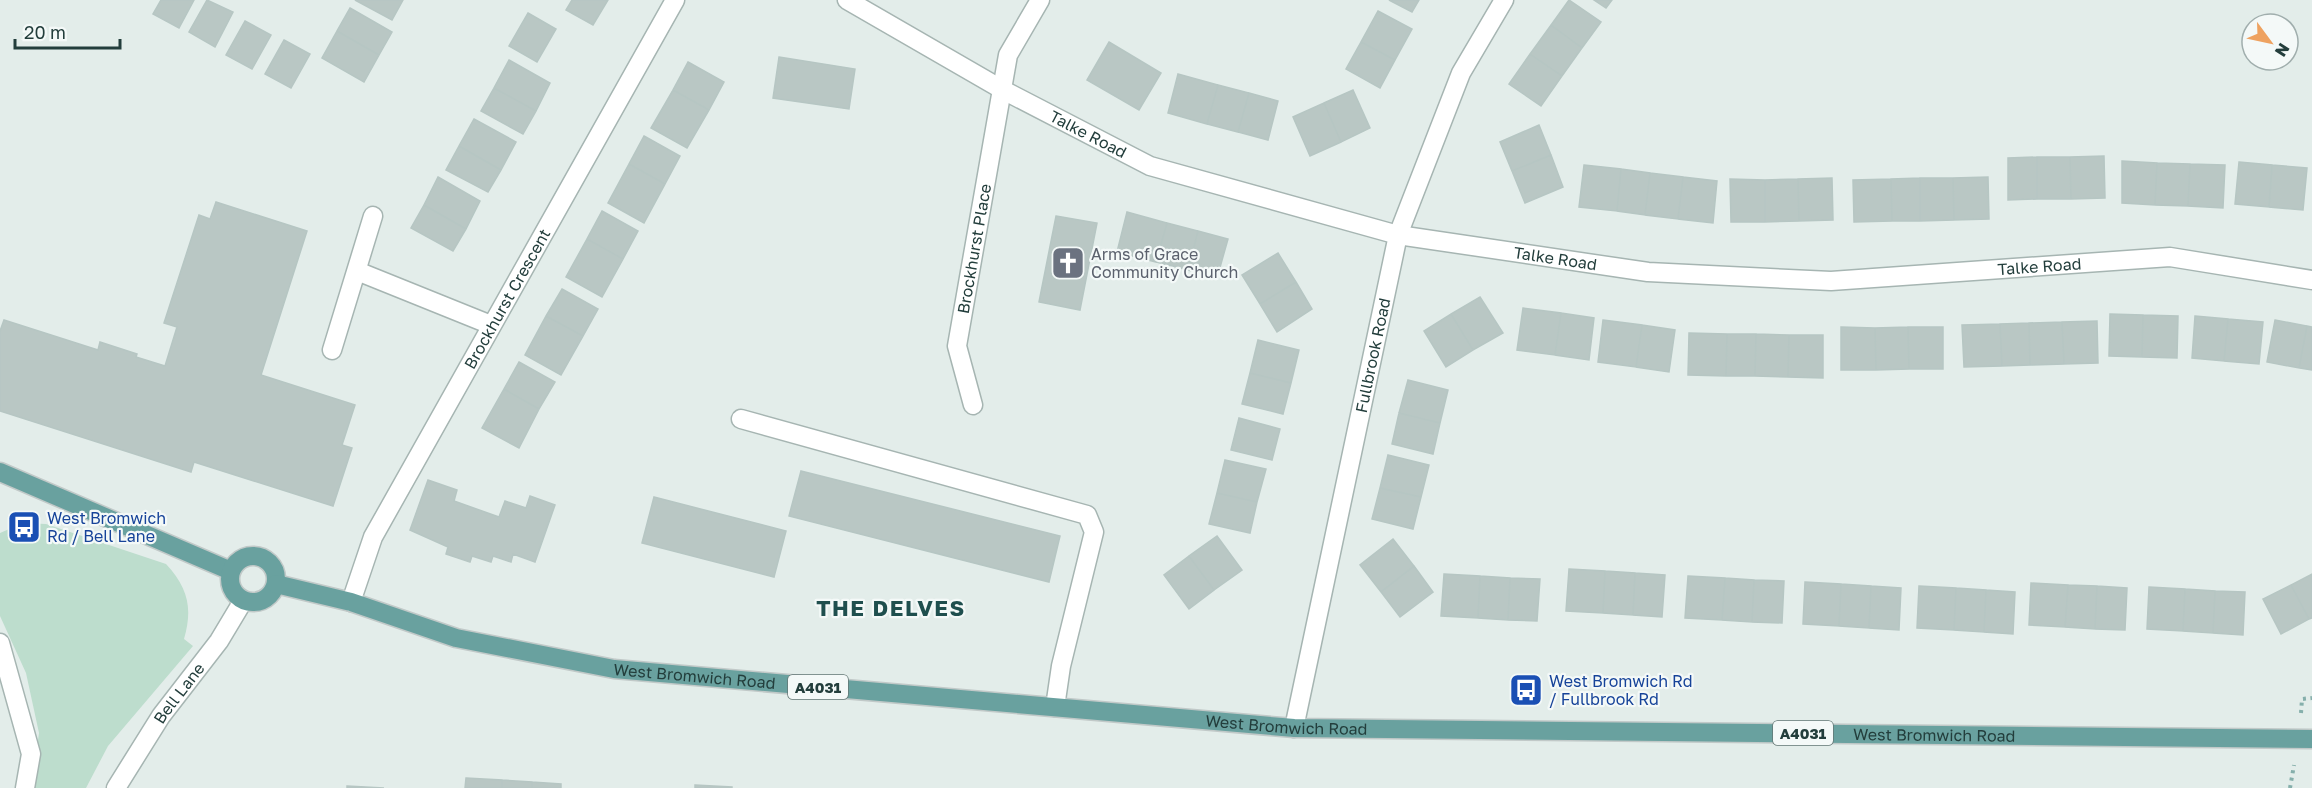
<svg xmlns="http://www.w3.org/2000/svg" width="2312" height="788" font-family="'Golos Text',sans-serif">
  <rect width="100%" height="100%" fill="#e3edea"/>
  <path fill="#bdddcd" d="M23,523L46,524L166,564C188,588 193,608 184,639L193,646L108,746L86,788H31L39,733L26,673L0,616V533Z"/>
  <path fill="#b9c7c4" stroke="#b6c6c3" stroke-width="1.5" d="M161,0H194L179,28L153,14Z
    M207,0L233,12L215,47L189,32Z
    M355,0H403L392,20Z
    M572,0H608L593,25L566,10Z
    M1389,0H1419L1412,12Z
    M1569,0L1601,22L1582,48L1551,25Z
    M1594,0H1612L1606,8Z
    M350,8L392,32L379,55L337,31Z
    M1378,11L1412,29L1395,60L1361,42Z
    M528,13L556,29L537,62L509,46Z
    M245,21L271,35L252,69L226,55Z
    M1551,25L1582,48L1562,76L1530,54Z
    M337,31L379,55L364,82L322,58Z
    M284,40L310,54L291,88L265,74Z
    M1109,42L1161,73L1139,110L1087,80Z
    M1361,42L1395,60L1380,88L1346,69Z
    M1530,54L1562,76L1541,106L1509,84Z
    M779,57L855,69L849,109L773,98Z
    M509,60L550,83L536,111L494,88Z
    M688,62L724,82L709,110L673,90Z
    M1178,74L1218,85L1207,124L1168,113Z
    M1218,85L1249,93L1238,132L1207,124Z
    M494,88L536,111L523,134L481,111Z
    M673,90L709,110L687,148L651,128Z
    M1353,90L1370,128L1341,142L1324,103Z
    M1249,93L1278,101L1268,140L1238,132Z
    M1324,103L1341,142L1310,156L1293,117Z
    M474,119L516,142L501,170L459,146Z
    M1539,125L1551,155L1512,171L1500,142Z
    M644,136L680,156L665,184L629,164Z
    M459,146L501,170L488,192L446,170Z
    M1551,155L1563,187L1525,203L1512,171Z
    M2104,156L2105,198L2071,199L2070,157Z
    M2037,157V199L2008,200V158Z
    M2037,157H2070L2071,199H2037Z
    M2122,161L2157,163L2155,205L2122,203Z
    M2239,162L2272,165L2269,207L2235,204Z
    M2157,163L2190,164L2188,206L2155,205Z
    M629,164L665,184L644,223L608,203Z
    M2190,164L2225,165L2223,208L2188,206Z
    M1584,165L1621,169L1617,211L1579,207Z
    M2272,165L2307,168L2303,210L2269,207Z
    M1621,169L1650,173L1645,215L1617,211Z
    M1650,173L1683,177L1678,219L1645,215Z
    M438,177L480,201L466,229L424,205Z
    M1683,177L1717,181L1713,223L1678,219Z
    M1988,177L1989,219L1954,220L1953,178Z
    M1832,178L1833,220L1799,221L1798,179Z
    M1920,178H1953L1954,220L1920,221Z
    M1920,178V221H1892L1891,179Z
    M1730,179L1765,180V222H1731Z
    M1798,179L1799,221L1765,222V180Z
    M1891,179L1892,221L1854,222L1853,180Z
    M216,202L307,231L261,375L355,405L342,445L352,448L333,506L194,462L191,472L0,411V331L4,320L98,350L100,342L137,354L136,357L165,366L177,327L164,323L199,215L210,219Z
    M424,205L466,229L453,251L411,228Z
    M602,211L638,231L623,259L587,239Z
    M1127,212L1167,223L1156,262L1117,252Z
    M1056,216L1097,223L1080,310L1039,302Z
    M1167,223L1198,231L1188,270L1156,262Z
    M1198,231L1228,239L1217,278L1188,270Z
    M587,239L623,259L602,297L566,277Z
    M1278,253L1296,282L1260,304L1242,275Z
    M1296,282L1312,309L1277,332L1260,304Z
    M562,289L598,309L583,336L546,316Z
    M1480,297L1503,333L1473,350L1451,314Z
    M1523,308L1561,313L1555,355L1517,350Z
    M1561,313L1594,318L1589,360L1555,355Z
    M1451,314L1473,350L1446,367L1424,331Z
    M2110,314L2143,315L2142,357L2109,356Z
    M2143,315L2178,316L2177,358L2142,357Z
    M546,316L583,336L561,375L525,355Z
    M2195,316L2228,319L2224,361L2192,358Z
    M2228,319L2263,322L2259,364L2224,361Z
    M1603,320L1642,325L1636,367L1598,362Z
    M2275,320L2307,326L2299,368L2267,362Z
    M2097,321L2098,363L2064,364L2062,322Z
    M2062,322L2064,364L2030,365L2029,323Z
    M2029,323L2030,365L2002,366L2000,324Z
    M2000,324L2002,366L1964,367L1962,325Z
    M1642,325L1675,330L1669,372L1636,367Z
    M2307,326L2312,327V370L2299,368Z
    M1841,327L1875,328L1876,370H1841Z
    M1908,327L1909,369L1876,370L1875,328Z
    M1908,327H1943V369H1909Z
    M1689,333L1727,334L1726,376L1688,375Z
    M1727,334H1756L1755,376H1726Z
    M1756,334L1789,335L1788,377L1755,376Z
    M1789,335H1823V378L1788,377Z
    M1258,340L1299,350L1291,383L1250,373Z
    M519,362L555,382L539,409L504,389Z
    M1250,373L1291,383L1283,414L1242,404Z
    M1408,380L1448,390L1440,423L1399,413Z
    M504,389L539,409L519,448L482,428Z
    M1399,413L1440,423L1433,454L1392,444Z
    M1239,418L1280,429L1272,460L1231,450Z
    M1388,455L1429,465L1421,497L1380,488Z
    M1225,460L1266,469L1257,502L1217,493Z
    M801,471L1060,536L1049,582L789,516Z
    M428,480L457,490L454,501L499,517L505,501L526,508L530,496L555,505L535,562L513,554L511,562L493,556L491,562L472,556L470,562L446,554L448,547L410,530Z
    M1380,488L1421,497L1413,529L1372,519Z
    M1217,493L1257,502L1250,533L1209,524Z
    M654,497L786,531L774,577L642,543Z
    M1217,536L1242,570L1214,590L1189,556Z
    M1393,539L1414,566L1381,592L1360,565Z
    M1189,556L1214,590L1189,609L1164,575Z
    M1414,566L1433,592L1400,617L1381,592Z
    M1569,569L1605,571L1603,613L1566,611Z
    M1605,571L1635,573L1633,615L1603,613Z
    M1635,573L1665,575L1662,617L1633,615Z
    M1444,574L1480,576L1478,618L1441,616Z
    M2312,574V618L2309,619L2291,585Z
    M1480,576L1510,578L1508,620L1478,618Z
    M1688,576L1725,578L1722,620L1685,618Z
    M1510,578L1540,579L1537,621L1508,620Z
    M1725,578L1754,580L1752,622L1722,620Z
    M1754,580L1784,581L1782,623L1752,622Z
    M1805,582L1841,584L1839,626L1803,624Z
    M2031,583L2068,585L2065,627L2029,625Z
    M1841,584L1871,586L1869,628L1839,626Z
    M2068,585L2097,586L2095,629L2065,627Z
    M2291,585L2309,619L2281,634L2263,599Z
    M1871,586L1901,588L1899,630L1869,628Z
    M1919,586L1956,588L1954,630L1917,628Z
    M2097,586L2127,588L2125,630L2095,629Z
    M2149,587L2185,589L2183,631L2147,629Z
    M1956,588L1986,590L1984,632L1954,630Z
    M2185,589L2215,591L2213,633L2183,631Z
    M1986,590L2015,592L2013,634L1984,632Z
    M2215,591L2245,592L2243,635L2213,633Z
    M466,778L502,780V788H465Z
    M502,780L532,782V788H502Z
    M532,782L561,784V788H532Z
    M695,785L732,787V788H695Z
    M347,786L384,788H347Z"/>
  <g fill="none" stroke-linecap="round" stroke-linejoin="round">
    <defs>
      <g id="minor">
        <path id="s1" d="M847,0L1003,90L1150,166L1398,235L1648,272L1831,281L2170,257L2312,280"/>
        <path d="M357,271L491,325"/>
        <path d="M332,350L373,216"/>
        <path id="s2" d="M973,405L957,346L1008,55L1040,0"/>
        <path d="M741,419L1087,515L1094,532L1061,666L1055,707"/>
        <path id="s3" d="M351,602L373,537L675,0"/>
        <path d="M0,643L31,754L25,788"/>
        <path id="s4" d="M1294,728L1398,235L1461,73L1504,0"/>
        <path id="s5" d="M116,788L161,716L219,641L243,601"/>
      </g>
      <g id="major">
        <path d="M0,472L231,571"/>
        <circle cx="253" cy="579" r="23"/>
        <path id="s6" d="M276,584L351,602L456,638L614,669L1294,728L2312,739"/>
      </g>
    </defs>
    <use href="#minor" stroke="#a6b5b2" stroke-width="21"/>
    <use href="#major" stroke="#c1c9c8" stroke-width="21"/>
    <path stroke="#85afab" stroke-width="4" stroke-dasharray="3 4.5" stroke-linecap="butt" d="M2301,713L2302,699L2312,698
      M2290,788L2294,765"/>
    <use href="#minor" stroke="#fff" stroke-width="18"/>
    <use href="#major" stroke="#69a19f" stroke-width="18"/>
  </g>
  <defs>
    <symbol id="church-square" viewBox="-11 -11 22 22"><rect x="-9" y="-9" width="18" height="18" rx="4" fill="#6b7280" stroke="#f4f9f8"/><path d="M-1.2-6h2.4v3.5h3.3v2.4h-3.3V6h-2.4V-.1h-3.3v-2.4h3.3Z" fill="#fff"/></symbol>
    <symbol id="bus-square" viewBox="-11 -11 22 22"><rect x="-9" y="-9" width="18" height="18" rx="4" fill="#1a4fb4" stroke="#f4f9f8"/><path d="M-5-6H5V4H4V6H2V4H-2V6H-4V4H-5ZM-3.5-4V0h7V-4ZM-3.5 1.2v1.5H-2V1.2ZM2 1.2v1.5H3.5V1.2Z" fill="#fff"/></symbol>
  </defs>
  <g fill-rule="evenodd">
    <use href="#church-square" x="1049" y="244" width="38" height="38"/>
    <use href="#bus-square" x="5" y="508" width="38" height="38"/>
    <use href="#bus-square" x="1507" y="671" width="38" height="38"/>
  </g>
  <g text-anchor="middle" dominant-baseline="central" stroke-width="4.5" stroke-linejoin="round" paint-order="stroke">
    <g fill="#f4f9f8" stroke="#627674" stroke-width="1.5">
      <rect x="788" y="675" width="60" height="24" rx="4.5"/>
      <rect x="1773" y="721" width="60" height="24" rx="4.5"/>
    </g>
    <g font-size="15" font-weight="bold" fill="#233e3c">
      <text x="818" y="687">A4031</text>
      <text x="1803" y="733">A4031</text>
    </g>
    <g font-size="16" fill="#233e3c" stroke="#f4f9f8">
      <text stroke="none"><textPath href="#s1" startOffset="276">Talke Road</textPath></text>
      <text stroke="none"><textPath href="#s2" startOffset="160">Brockhurst Place</textPath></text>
      <text stroke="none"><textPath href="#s1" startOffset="762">Talke Road</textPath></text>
      <text stroke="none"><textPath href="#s1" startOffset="1248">Talke Road</textPath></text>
      <text stroke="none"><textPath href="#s3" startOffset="342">Brockhurst Crescent</textPath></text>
      <text stroke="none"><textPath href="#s4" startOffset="381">Fullbrook Road</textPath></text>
      <text stroke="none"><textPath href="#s6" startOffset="430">West Bromwich Road</textPath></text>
      <text stroke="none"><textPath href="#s5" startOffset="114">Bell Lane</textPath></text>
      <text stroke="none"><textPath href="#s6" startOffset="1024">West Bromwich Road</textPath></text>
      <text stroke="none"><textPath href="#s6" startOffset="1672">West Bromwich Road</textPath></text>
    </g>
    <g font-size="16" fill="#5b616d" stroke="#f4f9f8" text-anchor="start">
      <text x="1091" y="254">Arms of Grace<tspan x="1091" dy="18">Community Church</tspan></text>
    </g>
    <g font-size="16" fill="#164399" stroke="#f4f9f8" text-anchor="start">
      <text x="47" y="518">West Bromwich<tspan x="47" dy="18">Rd / Bell Lane</tspan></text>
      <text x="1549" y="681">West Bromwich Rd<tspan x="1549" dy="18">/ Fullbrook Rd</tspan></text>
    </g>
    <g font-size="22" font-weight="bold" letter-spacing="1.5" fill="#1f4f4e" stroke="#f4f9f8">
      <text x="891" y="607">THE DELVES</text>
    </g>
  </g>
  <g transform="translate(2270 42) rotate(123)"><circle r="28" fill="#f4f9f8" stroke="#a0aead" stroke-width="1.5"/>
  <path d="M0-4.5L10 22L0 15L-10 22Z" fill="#eea260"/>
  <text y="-9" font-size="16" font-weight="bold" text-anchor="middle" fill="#233e3c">N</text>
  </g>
  <path d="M15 39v9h105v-9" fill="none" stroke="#233e3c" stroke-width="3"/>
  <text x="24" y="39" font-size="18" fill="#233e3c" stroke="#f4f9f8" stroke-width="4.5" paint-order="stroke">20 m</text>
</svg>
